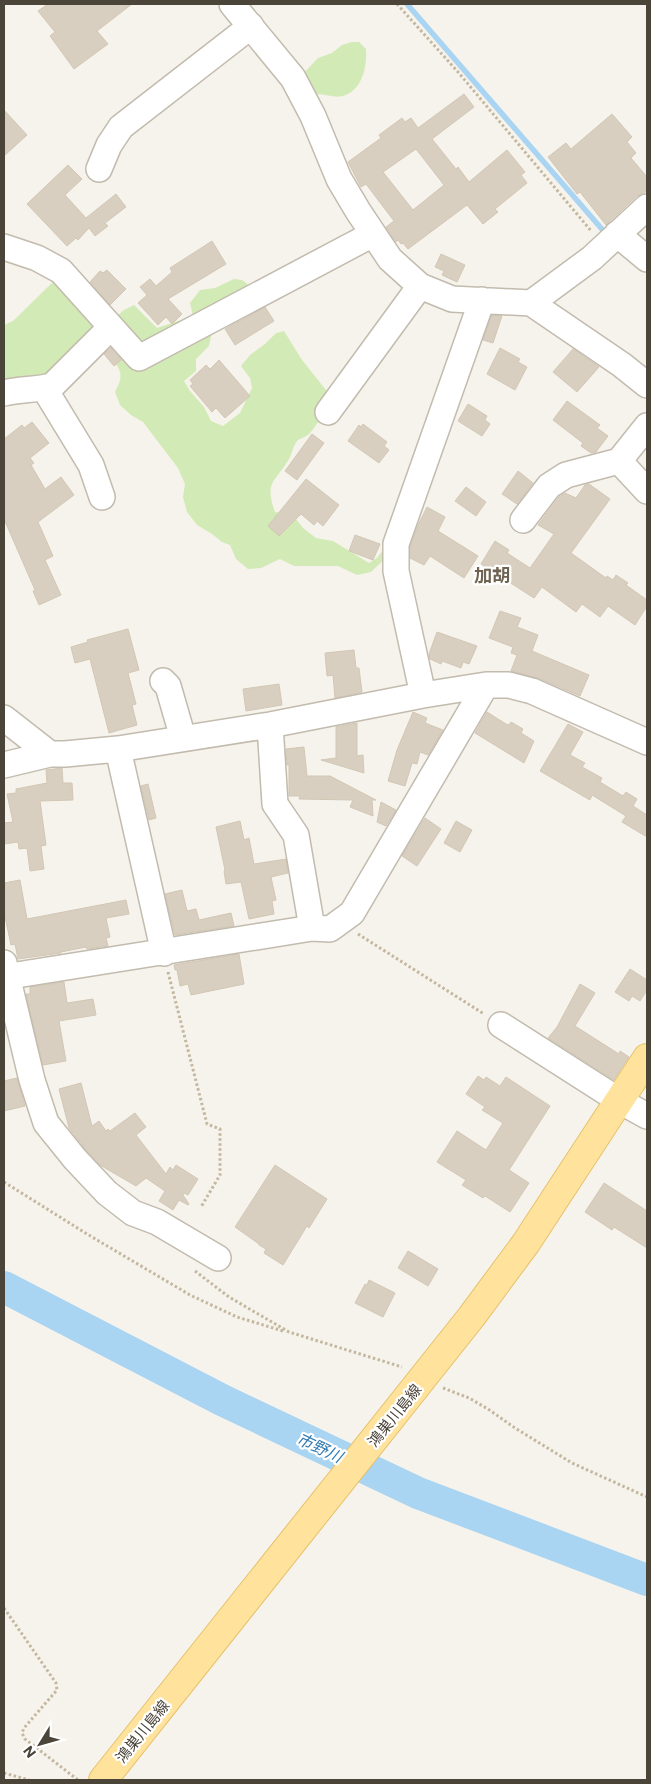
<svg xmlns="http://www.w3.org/2000/svg" width="651" height="1784" font-family="Commissioner,'Noto Sans JP',sans-serif">
  <rect width="100%" height="100%" fill="#f6f3ec"/>
  <path fill="#d2eab5" d="M352,42H359L366,49C367,66 363,90 343,96C335,98 327,95 319,94C315,94 311,95 307,95L300,77L318,58L332,53L342,45Z
    M234,279L242,280L250,286L213,327L209,346L196,359V371L184,381L190,391L204,407L211,421L223,426L240,413L252,388L250,378L241,366L250,355L265,344L276,333L284,331L302,360L330,395C325,408 320,422 310,433C307,437 300,438 297,441C293,446 292,454 289,459C275,483 264,481 275,512L292,514L303,528L316,538L333,541L369,563L377,558L386,546L392,552L371,572L357,575L338,566H294L280,559L261,568L248,569L236,559L230,545L222,542L212,534L197,525L187,512L183,497L185,484L178,468L143,422L131,415L120,405L115,392C118,386 122,379 120,372C118,365 115,366 115,357L123,353L117,316L124,310L134,305L157,328L193,316L190,303L200,290L215,288Z
    M54,281L95,327L44,380L4,383V325L13,321Z"/>
  <g fill="none" stroke-linecap="round" stroke-linejoin="round">
    <path stroke="#a9d4f2" stroke-width="5.5" d="M407,4L607,235"/>
    <path stroke="#a9d4f2" stroke-width="32" d="M4,1287L222,1400L418,1493L647,1580"/>
  </g>
  <path fill="#d8cfc1" stroke="#d3c7b4" fill-rule="evenodd" d="M48,4H132L97,31L108,44L74,69L50,36L55,32L38,11Z
    M464,94L474,107L432,139L456,169L458,167L469,182L507,150L525,172L521,175L527,183L495,209L498,212L483,224L467,205L408,249L403,243L401,244L398,240L396,242L386,227L394,221L366,184L361,187L348,162L381,138L379,135L402,118L405,122L411,118L418,128ZM416,149L444,185L413,210L383,172Z
    M4,110L27,135L4,156Z
    M612,114L632,137L627,142L636,153L631,158L647,177V191L637,196L606,225L580,192L577,194L548,157L566,143L571,149Z
    M68,165L82,179L65,195L86,218L116,194L126,207L105,223L108,226L95,236L89,228L78,240L76,238L67,246L27,204Z
    M212,241L226,264L168,299L182,314L172,324L166,317L158,325L138,303L147,295L140,287L150,279L156,286L172,272L170,268Z
    M441,254L465,265L457,282L442,275L444,271L435,267Z
    M107,270L126,289L110,305L90,282L100,271L103,273Z
    M265,307L274,321L235,345L225,329Z
    M492,315L502,316L493,343L483,340Z
    M111,348L121,360L114,366L104,354Z
    M500,348L520,359L518,362L527,367L515,390L487,374Z
    M573,349L599,367L577,392L553,372Z
    M219,360L250,396L225,418L216,408L212,412L190,386L193,384L190,380L206,365L210,369Z
    M567,401L600,425L597,428L608,436L596,452L591,453L581,446L583,443L553,420Z
    M468,404L487,416L485,420L490,424L482,436L458,421Z
    M32,422L49,443L30,458L34,463L31,465L45,489L61,477L74,495L38,522L53,556L45,560L61,595L39,605L33,591L35,590L4,519V439L22,425L24,428Z
    M363,424L387,442L384,446L389,450L379,463L348,441L359,425L361,427Z
    M312,434L324,443L297,480L285,471Z
    M518,471L533,483L517,504L502,494Z
    M306,479L339,505L323,526L317,521L314,525L301,514L279,536L268,526Z
    M589,484L610,499L571,553L606,578L607,576L613,580L616,575L628,583L626,585L647,600V606L635,625L608,606L600,617L582,604L576,612L542,587L534,598L481,564L495,541L509,550L507,553L530,568L554,534L538,525L559,497L565,493L576,498L585,485Z
    M466,487L486,502L476,516L455,501Z
    M427,507L445,517L438,531L478,556L464,578L430,556L424,565L410,558V546L419,523Z
    M355,535L380,544L373,560L349,551Z
    M500,611L521,618L517,627L538,635L532,651L589,675L580,696L538,678L511,671L517,655L511,653L513,647L489,638Z
    M128,629L139,670L128,673L136,704L132,705L137,725L109,733L90,659L75,663L71,647L88,642L87,640Z
    M437,632L477,646L469,664L463,662L461,668L442,661L441,664L430,659L429,654Z
    M354,650L356,668H359L362,692L335,698L333,675L327,676L325,653Z
    M279,684L282,705L246,711L243,689Z
    M413,712L427,718L425,723L443,730L428,755L420,752L417,764L412,763L405,786L388,781L397,750Z
    M487,712L506,724L509,725L511,722L523,729L521,733L534,741L524,763L475,733Z
    M357,723V756L363,755L364,773L321,760L336,758V727Z
    M568,724L583,732L570,755L585,763L582,767L602,778L600,782L623,796L626,792L637,799L633,806L647,815V837L622,822L626,816L592,795L590,800L540,771Z
    M304,747L307,776H330L376,800H372L373,816L350,807L353,800L299,799L300,796H289V765H287L286,749Z
    M62,768L63,783H72L73,800L40,801L46,845L41,846L44,869L30,871L27,848L19,849L18,842L4,844V823L13,822L7,794L16,793V789L47,783L46,770Z
    M148,784L156,818L149,820L141,786Z
    M381,802L396,810L386,826L377,822Z
    M425,818L441,829L417,866L402,856Z
    M240,821L244,840L249,838L254,864L286,859L288,873L271,877L276,900L272,901L274,914L249,919L241,882L226,884L224,871L225,870L216,827Z
    M456,821L472,830L460,852L444,843Z
    M20,880L27,919L126,900L129,914L106,918L110,937L106,938L108,946L87,949L86,947L61,952V953L18,959L15,944L11,945L4,912V883Z
    M182,890L187,911L196,909L199,920L231,913L234,926L175,935L165,894Z
    M239,954L244,984L191,995L188,984L180,986L177,970H175L174,965Z
    M630,969L647,980V990L640,1001L632,996L629,1001L615,992Z
    M64,982L67,1003L93,999L96,1015L59,1021L66,1061L43,1065L26,994H30V987Z
    M580,984L595,993L575,1026L619,1054L620,1051L629,1057L614,1080L548,1038L557,1027Z
    M478,1076L484,1080L486,1077L500,1086L506,1077L550,1106L509,1170L529,1183L510,1212L485,1196L483,1198L462,1185L466,1180L437,1162L457,1131L486,1150L503,1123L482,1110L485,1107L466,1094Z
    M17,1078L25,1106L4,1111V1081Z
    M81,1083L92,1126L99,1121L106,1131L108,1129L110,1131L135,1113L146,1127L136,1135L166,1174L170,1167L173,1170L176,1165L198,1179L188,1195L184,1193L183,1195L189,1204L188,1205L179,1200L173,1210L159,1201L165,1191L146,1178L136,1186L100,1165L86,1150L69,1128L59,1089Z
    M275,1165L327,1199L309,1228L307,1226L283,1265L264,1253L266,1249L259,1245V1244L235,1227Z
    M604,1183L647,1211V1248L614,1227L612,1230L585,1212Z
    M408,1251L438,1269L428,1286L398,1268Z
    M369,1280L395,1293L383,1317L355,1303L365,1284L367,1285Z"/>
  <g fill="none" stroke-linecap="round" stroke-linejoin="round">
    <defs>
      <path id="minor" d="M232,4L293,78L313,116L339,179L358,211L390,259L420,286L452,299L531,303L622,365L647,385
        M99,169L109,145L121,127L251,26
        M617,234L647,259
        M4,247L37,258L61,271L139,358L373,234
        M531,303L592,258L647,207
        M44,388L91,465L102,497
        M4,393C20,389 36,390 52,386L111,327
        M328,412L420,286
        M647,426L619,461L647,491
        M523,520L549,486L566,475L619,461
        M163,681L168,686L183,738
        M423,695L396,571V544L482,300
        M4,718L50,754H65L118,749L270,725L423,695L486,685H509L532,691L647,742
        M270,725L275,804L296,835L312,928
        M118,749L164,953
        M4,765L50,754
        M4,963L32,1080L46,1123L75,1159L107,1193L133,1213L157,1222L218,1258
        M4,977L312,928L330,929L352,913L486,685
        M501,1025L620,1101L647,1116"/>
      <path id="major" d="M103,1780L472,1316L526,1243L647,1058"/>
    </defs>
    <use href="#minor" stroke="#c2bbae" stroke-width="28"/>
    <use href="#major" stroke="#e6c16a" stroke-width="30"/>
    <path stroke="#c4b79f" stroke-width="3" stroke-dasharray="2.5 2.5" stroke-linecap="butt" d="M397,4L458,72L592,232
      M358,934L484,1014
      M168,972L207,1124L220,1129V1175L201,1207
      M4,1182L87,1234L190,1295L237,1317L283,1331
      M195,1271L229,1297L289,1332L402,1367
      M443,1388L469,1398L488,1409L515,1428L572,1463L647,1497
      M4,1608L56,1683L57,1690L24,1728L22,1733L25,1739L78,1780
      M4,1773L29,1780"/>
    <use href="#minor" stroke="#fff" stroke-width="25"/>
    <use href="#major" stroke="#ffe39c" stroke-width="28"/>
  </g>
  <g text-anchor="middle" dominant-baseline="central" stroke-width="4.5" stroke-linejoin="round" paint-order="stroke">
    <g font-size="15" fill="#4b4439" stroke="#fff">
      <text transform="translate(394 1415) rotate(-51)">鴻巣川島線</text>
      <text transform="translate(142 1731) rotate(-51)">鴻巣川島線</text>
    </g>
    <g font-size="16" font-style="italic" fill="#2e7ab2" stroke="#fff">
      <text transform="translate(320 1447) rotate(25)">市野川</text>
    </g>
    <g font-size="18" font-weight="bold" fill="#6e6250" stroke="#fff">
      <text x="492" y="575">加胡</text>
    </g>
  </g>
  <rect width="651" height="1784" fill="none" stroke="#4b4439" stroke-width="10"/>
  <g transform="translate(40 1744) rotate(233)" stroke="#ffffff" stroke-width="4" paint-order="stroke">
  <path d="M0-4L9 19L0 12L-9 19Z" fill="#4b4439"/>
  <text y="-8" font-size="14" font-weight="bold" text-anchor="middle" fill="#4b4439">N</text>
  </g>
</svg>
